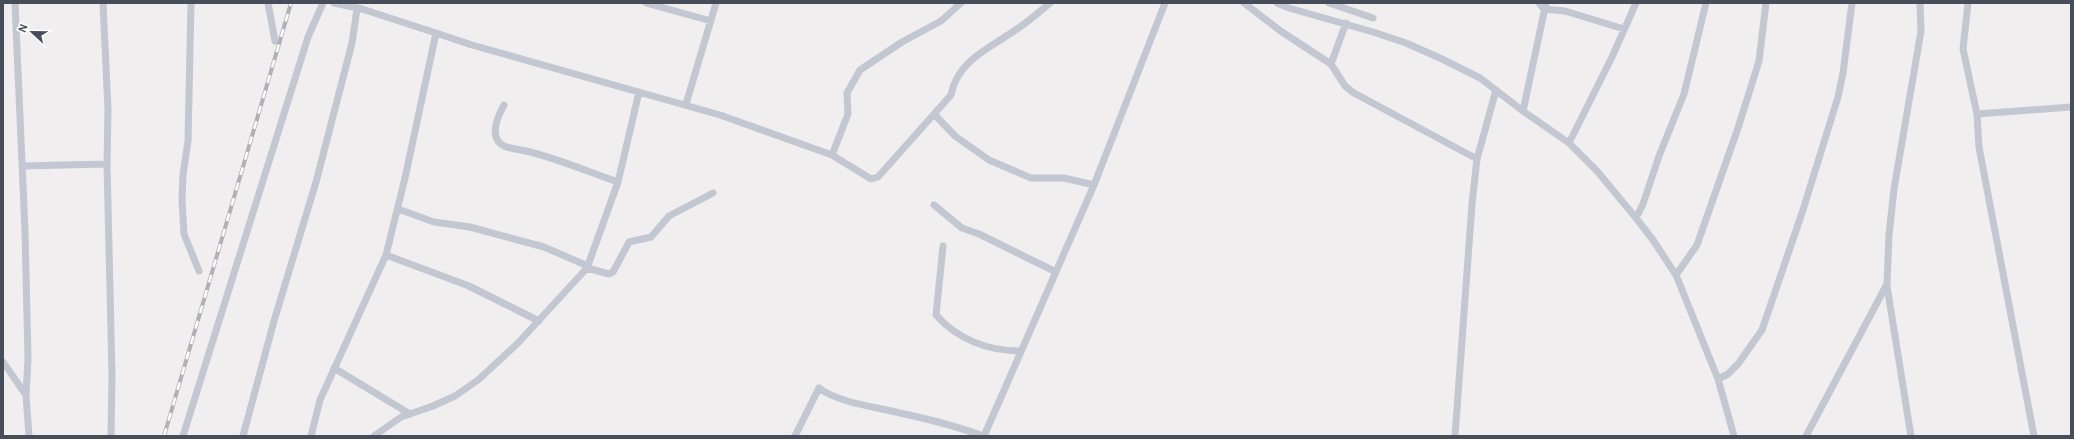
<svg xmlns="http://www.w3.org/2000/svg" width="2074" height="439" font-family="Cabin,sans-serif">
  <rect width="100%" height="100%" fill="#f0eeee"/>
  <g fill="none" stroke-linecap="round" stroke-linejoin="round">
    <path stroke="#c2c7d2" stroke-width="7" d="M15,3L25,231L28,359L26,395
      M103,3L108,109L107,164L112,374L111,436
      M191,3L188,141L183,175L182,200L184,234L199,271
      M268,3L275,41
      M334,3L362,9L436,33
      M646,3L711,21
      M1244,3L1282,32L1331,64L1345,86L1354,93L1477,159
      M1277,3L1289,8L1373,32L1406,43L1442,59L1480,78L1523,111L1569,143L1597,171L1636,218L1653,240L1676,275L1718,379L1734,436
      M1329,3L1373,18
      M1539,3L1544,9L1565,11L1624,29
      M1968,3L1963,49L1977,114L1979,147L2034,436
      M1331,64L1346,23
      M686,104L716,3
      M504,105C499,114 491,131 498,141C503,149 518,149 526,151C557,158 588,172 618,182
      M1523,111L1546,3
      M934,114L955,136L989,160L1031,178H1064L1094,185
      M1977,114L2071,107
      M1569,143L1612,57L1636,3
      M832,155L848,114L847,93L860,70L902,42L941,21L961,3
      M22,166L107,164
      M934,205L962,228L979,234L1056,272
      M398,209L434,222L470,227L544,247L588,266
      M1636,218L1643,204L1659,156L1684,94L1706,3
      M943,246L936,315C958,340 989,351 1021,351
      M386,255L469,286L539,321
      M587,268L618,182L639,92
      M1676,275L1697,245L1738,128L1759,61L1766,3
      M1887,286L1911,436
      M3,362L26,395L29,436
      M334,368L410,414
      M1718,379L1728,374L1738,364L1762,330L1802,213L1838,97L1843,73L1852,3
      M183,436L308,37L323,3
      M243,436L274,321L316,182L352,43L357,9
      M311,436L320,400L386,255L405,178L436,33L472,45L720,115L832,155L871,179L878,177L951,95C957,63 984,51 1008,35C1023,26 1036,15 1050,3
      M374,436L401,417L433,406L455,396L478,380L518,343L587,268L609,274L613,272L629,242L651,237L669,216L713,193
      M795,436L819,388C839,403 876,407 900,413C928,419 956,426 983,436
      M984,436L1094,185L1165,3
      M1455,436L1472,204L1477,159L1496,90
      M1806,436L1887,284L1889,235L1894,189L1921,31L1920,3"/>
    <defs>
      <path id="rail" d="M164,436L291,3"/>
    </defs>
    <use href="#rail" stroke="#b0b1b8" stroke-width="4"/>
    <use href="#rail" stroke="#fff" stroke-width="2.5" stroke-dasharray="8" stroke-linecap="butt"/>
  </g>
  <rect width="2074" height="439" fill="none" stroke="#474d59" stroke-width="8"/>
  <g transform="translate(32 32) rotate(292)" stroke="#ffffff" stroke-width="3" paint-order="stroke">
  <path d="M0-3L7 15L0 10L-7 15Z" fill="#474d59"/>
  <text y="-6" font-size="11" font-weight="bold" text-anchor="middle" fill="#474d59">N</text>
  </g>
</svg>
